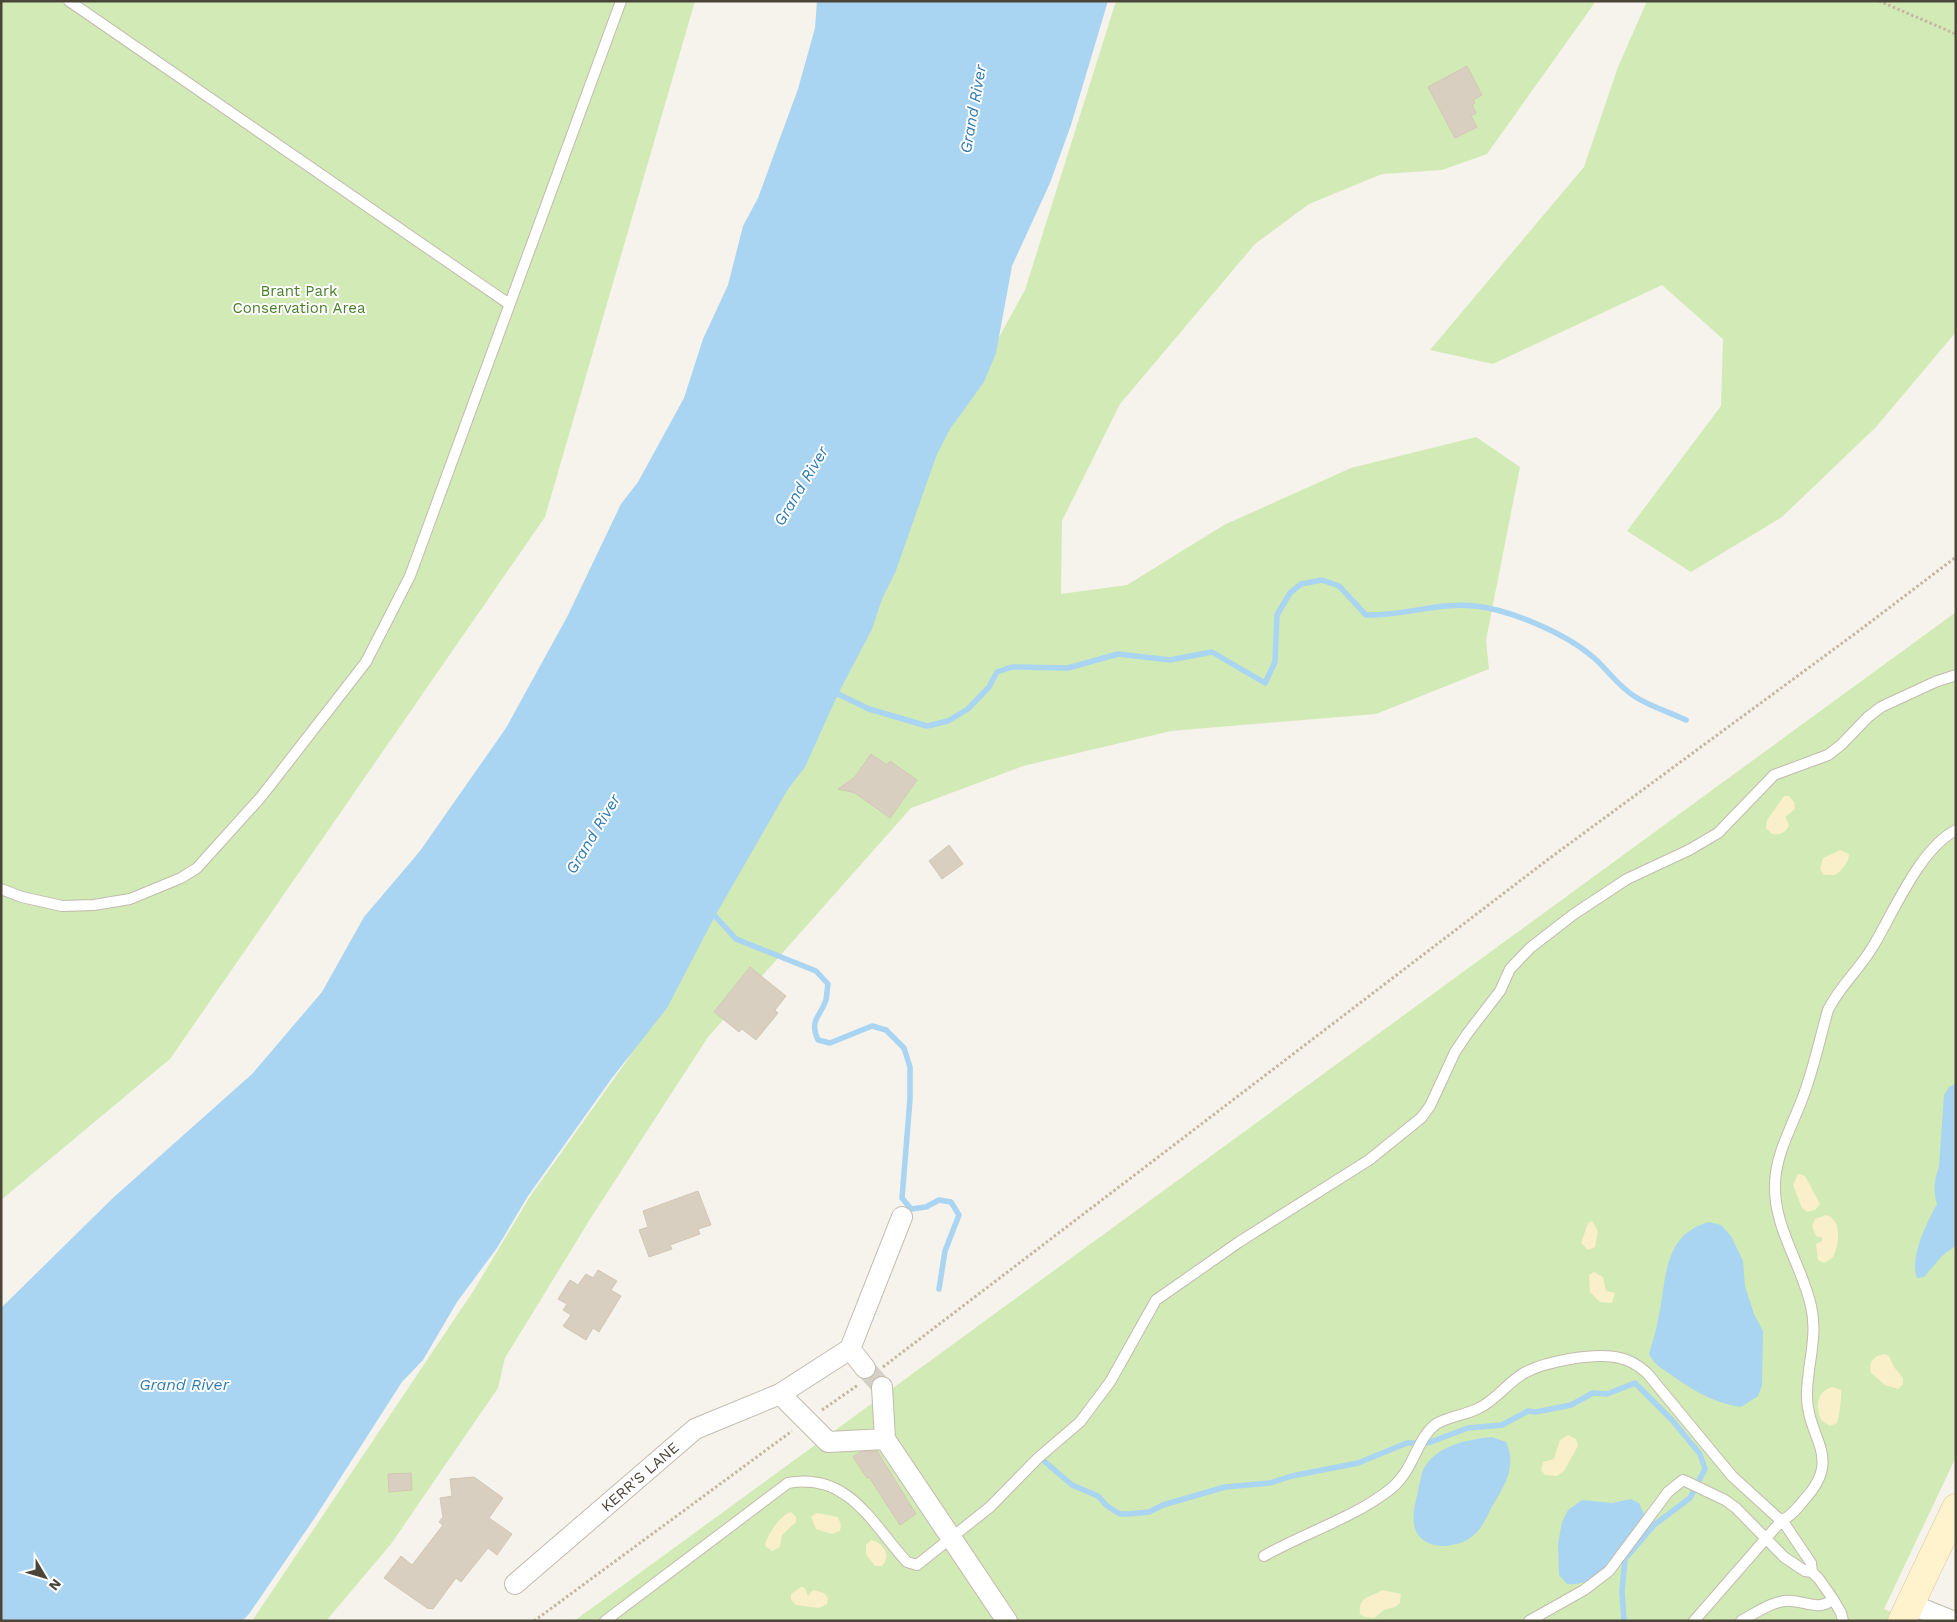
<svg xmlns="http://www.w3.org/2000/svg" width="1957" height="1622" font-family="'Work Sans',sans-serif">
  <rect width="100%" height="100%" fill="#f6f3ec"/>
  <path fill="#d2eab5" d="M1,1H695L545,517L170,1059L1,1200Z
    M1116,1H1596L1487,154L1442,170L1382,174L1309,204L1255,244L1120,404L1062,521L1061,594L1127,585L1224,525L1351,468L1476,437L1520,467L1486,640L1489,669L1376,714L1171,731L1023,766L911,808L708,1037L592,1216L505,1358L498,1388L391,1544L326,1621H252L474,1290L529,1198L628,1059L851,669L884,563L925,471L1025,290Z
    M1647,1H1956V332L1876,427L1782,517L1691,572L1627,531L1721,406L1723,339L1662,285L1493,364L1430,350L1584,167L1618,67Z
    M1956,612V1457L1884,1609L1911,1621H574Z"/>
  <path fill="#f9efc9" d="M1784,796H1789L1794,802L1795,809L1785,817L1789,825C1786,833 1780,835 1772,834L1766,828L1767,820Z
    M1840,850L1849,854C1849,863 1842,870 1835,875H1824L1820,869L1823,858Z
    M1798,1174L1805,1176L1820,1204L1815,1210L1807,1212L1802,1208L1793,1185Z
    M1826,1215C1843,1220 1839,1245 1833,1257L1824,1263L1818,1260L1816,1244L1822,1241V1238L1816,1236L1812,1226L1815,1219Z
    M1592,1221L1598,1231L1595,1247L1588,1250L1581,1243L1588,1223Z
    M1594,1272L1603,1277L1606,1291L1615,1293L1612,1303L1600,1302L1590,1292L1589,1275Z
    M1885,1354L1889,1356L1894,1367L1903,1378V1384L1898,1389L1885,1385L1871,1373C1868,1361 1875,1355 1885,1354Z
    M1832,1387L1841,1390C1842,1395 1839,1418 1837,1423L1830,1426L1821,1420C1815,1406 1817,1392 1832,1387Z
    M1568,1435L1576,1439L1578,1446L1564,1471L1557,1476L1545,1475L1541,1470L1543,1462L1554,1459L1560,1440Z
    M791,1512L796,1517V1522L782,1535L780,1547L772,1551L765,1546C766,1536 782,1513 791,1512Z
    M817,1513L838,1517L841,1525L840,1531L832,1534L816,1529L811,1517Z
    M871,1540C883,1543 892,1555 882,1566H875L866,1554V1545Z
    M801,1587L805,1588L808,1596L813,1590L824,1593L828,1598L827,1604L819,1608L796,1605L791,1600V1594Z
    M1382,1590L1401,1594L1400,1603L1395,1607L1384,1610L1374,1618L1365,1617L1360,1614C1358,1595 1371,1598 1382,1590Z"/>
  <path fill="#a9d4f2" d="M817,1H1108L1071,125L1050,183L1012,266L996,353L984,382L950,429L937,454L895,573L882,599L872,629L838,694L805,767L788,789L715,916L667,1008L612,1078L528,1196L497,1248L457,1302L423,1360L402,1382L316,1516L249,1614L242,1621H1V1308L114,1197L252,1074L322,992L364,917L420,851L506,728L567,617L621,504L638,482L684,398L703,339L728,285L743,226L758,198L798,89L815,28Z
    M1956,1083V1245L1942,1256L1924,1277L1917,1278C1909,1258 1927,1222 1937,1204C1933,1191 1934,1180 1939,1167L1944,1095L1949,1087Z
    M1709,1222L1721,1225L1731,1236L1743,1261L1745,1286L1754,1314L1763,1331L1762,1385L1758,1396L1741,1407C1715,1403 1698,1393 1677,1379C1665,1370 1656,1367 1649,1354C1652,1343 1656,1332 1658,1320C1667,1282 1661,1235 1709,1222Z
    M1492,1437L1506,1442C1517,1467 1505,1484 1493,1505C1487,1515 1483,1527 1475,1534C1461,1548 1428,1552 1417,1533C1411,1522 1414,1507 1417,1496C1419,1487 1420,1478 1423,1470C1435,1446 1468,1439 1492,1437Z
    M1631,1499L1639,1503L1644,1514C1640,1527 1629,1534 1621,1545C1608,1564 1594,1587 1567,1584L1559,1575L1558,1544L1562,1522L1568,1510L1582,1500L1612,1503Z"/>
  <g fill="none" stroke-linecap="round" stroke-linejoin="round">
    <path stroke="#a9d4f2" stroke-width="5.5" d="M838,694L869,709L927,726L948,721L968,709L989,687L997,672L1012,667L1068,668L1118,654L1170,660L1212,652L1265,683L1275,662L1277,615L1290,593L1301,584L1322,580L1339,586L1366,615C1404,616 1438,602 1475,606C1511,610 1565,633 1593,657C1607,669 1618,686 1634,696C1649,706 1669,712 1686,720
      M715,916L736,939L816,971L828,984C827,989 827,995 826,1000C820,1018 809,1019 818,1040L830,1043L872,1026L886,1030L904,1048L910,1067V1099L902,1198L911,1209L926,1207L939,1200L951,1202L959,1215L945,1251L939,1289
      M1043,1460L1072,1485L1098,1496L1107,1506L1120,1514H1128L1149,1512L1163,1505L1225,1487L1270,1483L1292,1476L1358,1463L1407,1443H1428L1468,1428L1502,1425L1528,1411L1536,1412L1571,1405L1593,1393L1607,1394L1635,1383L1672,1420L1700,1454L1705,1469L1690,1498L1654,1525L1625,1559L1622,1591L1624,1621"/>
  </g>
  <path fill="#d8cfc1" stroke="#d3c7b4" d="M1467,66L1482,95L1473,100L1475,103L1472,105L1476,113L1471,116L1477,127L1455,138L1428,87Z
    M871,754L887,765L890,761L917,780L890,818L855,793L838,789L854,778Z
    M949,845L963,864L942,879L929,861Z
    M750,967L786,996L775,1010L778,1013L756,1040L742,1029L739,1032L714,1012Z
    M698,1191L711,1225L698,1229L700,1234L670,1245L672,1249L649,1257L639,1230L648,1227L643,1211Z
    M598,1270L617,1281L611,1290L621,1296L599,1332L593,1328L586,1340L563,1326L571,1315L563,1310L567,1304L558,1299L570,1280L578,1285L586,1274L593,1278Z
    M877,1451L916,1514L900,1525L869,1477L867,1478L853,1457L860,1452Z
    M411,1473L412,1490L389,1492L388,1474Z
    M474,1477L503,1498L489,1518L512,1534L497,1555L488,1548L461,1582L456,1578L433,1609L427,1608L384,1578L401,1556L412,1565L443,1525L439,1522L443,1517L440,1498L452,1496L450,1479Z"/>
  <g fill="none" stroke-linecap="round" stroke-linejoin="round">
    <path stroke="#d4d0c8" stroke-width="20" stroke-dasharray="20 10" stroke-linecap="butt" d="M865,1368L882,1387"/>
    <defs>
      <path id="service" d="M69,1L509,304
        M1,889L22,897L62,906L94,905L130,899L181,878L197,868L261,797L366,662L410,576L621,1
        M1264,1556C1304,1533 1351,1519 1388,1491C1415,1471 1415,1440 1436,1424C1449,1416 1466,1415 1479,1408C1496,1400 1507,1383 1524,1373C1546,1361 1596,1352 1620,1358C1630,1360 1639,1366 1647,1373L1732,1476L1777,1517L1782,1520C1791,1517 1798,1507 1804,1500C1845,1456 1805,1438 1807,1392C1808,1362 1818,1335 1811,1306C1802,1265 1773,1227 1775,1183C1776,1152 1794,1123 1804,1094C1814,1067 1820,1038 1828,1010C1840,986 1858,971 1872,948C1893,914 1919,849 1956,830
        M1833,1599L1841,1613L1843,1621
        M605,1621L788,1483C849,1472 872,1524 907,1562L917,1565L990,1507L1038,1458L1080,1422L1110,1382L1156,1300L1239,1242L1369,1160L1421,1118L1430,1106L1455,1052L1467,1034L1500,991L1510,969L1530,948L1574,914L1627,879L1689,850L1718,833L1774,775L1828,755L1841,745L1868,717L1881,707L1935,682L1956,675
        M1529,1621L1584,1590L1609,1571L1668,1492L1683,1480L1725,1500L1736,1508L1784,1557L1805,1571L1812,1572L1819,1579L1833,1599C1820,1611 1807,1602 1792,1601C1774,1599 1756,1613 1741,1621
        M1694,1621L1782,1520L1811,1563L1812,1572"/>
      <path id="minor" d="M865,1368L850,1349L902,1217
        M882,1387L885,1439L1007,1621
        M780,1394L828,1442L885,1439
        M515,1584L695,1429L780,1394L850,1349
        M1910,1604L1952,1621"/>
      <path id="secondary" d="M1902,1621L1956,1508"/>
    </defs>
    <use href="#service" stroke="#c2bbae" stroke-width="12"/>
    <use href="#minor" stroke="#c2bbae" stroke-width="22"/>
    <use href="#secondary" stroke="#d6c79b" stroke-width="29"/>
    <path stroke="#c4b79f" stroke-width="3" stroke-dasharray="2.5 2.5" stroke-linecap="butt" d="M1879,1L1956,34
      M883,1367L1550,858L1860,630L1956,557
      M822,1410L858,1385
      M534,1621L792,1431"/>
    <use href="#service" stroke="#fff" stroke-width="10"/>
    <use href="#minor" stroke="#fff" stroke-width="20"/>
    <use href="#secondary" stroke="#fff3cd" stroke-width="28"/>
  </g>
  <g text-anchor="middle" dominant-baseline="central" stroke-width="4" stroke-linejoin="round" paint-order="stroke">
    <g font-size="15" fill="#4a7f2a" stroke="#fff">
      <text x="299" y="291">Brant Park<tspan x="299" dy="17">Conservation Area</tspan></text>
    </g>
    <g font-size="15" fill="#4b4439" stroke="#fff">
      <text transform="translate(640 1477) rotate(-41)">KERR'S LANE</text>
    </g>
    <g font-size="16" font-style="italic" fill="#2e7ab2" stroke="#fff">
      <text transform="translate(973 109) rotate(-80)">Grand River</text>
      <text transform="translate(801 486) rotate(-59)">Grand River</text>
      <text transform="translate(593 834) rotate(-59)">Grand River</text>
      <text x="184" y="1384">Grand River</text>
    </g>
  </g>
  <rect width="1957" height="1622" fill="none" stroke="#4b4439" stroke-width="5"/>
  <g transform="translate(45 1577) rotate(128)" stroke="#ffffff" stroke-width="4" paint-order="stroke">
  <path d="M0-4L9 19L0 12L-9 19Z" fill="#4b4439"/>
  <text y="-8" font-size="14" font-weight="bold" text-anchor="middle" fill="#4b4439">N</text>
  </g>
</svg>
